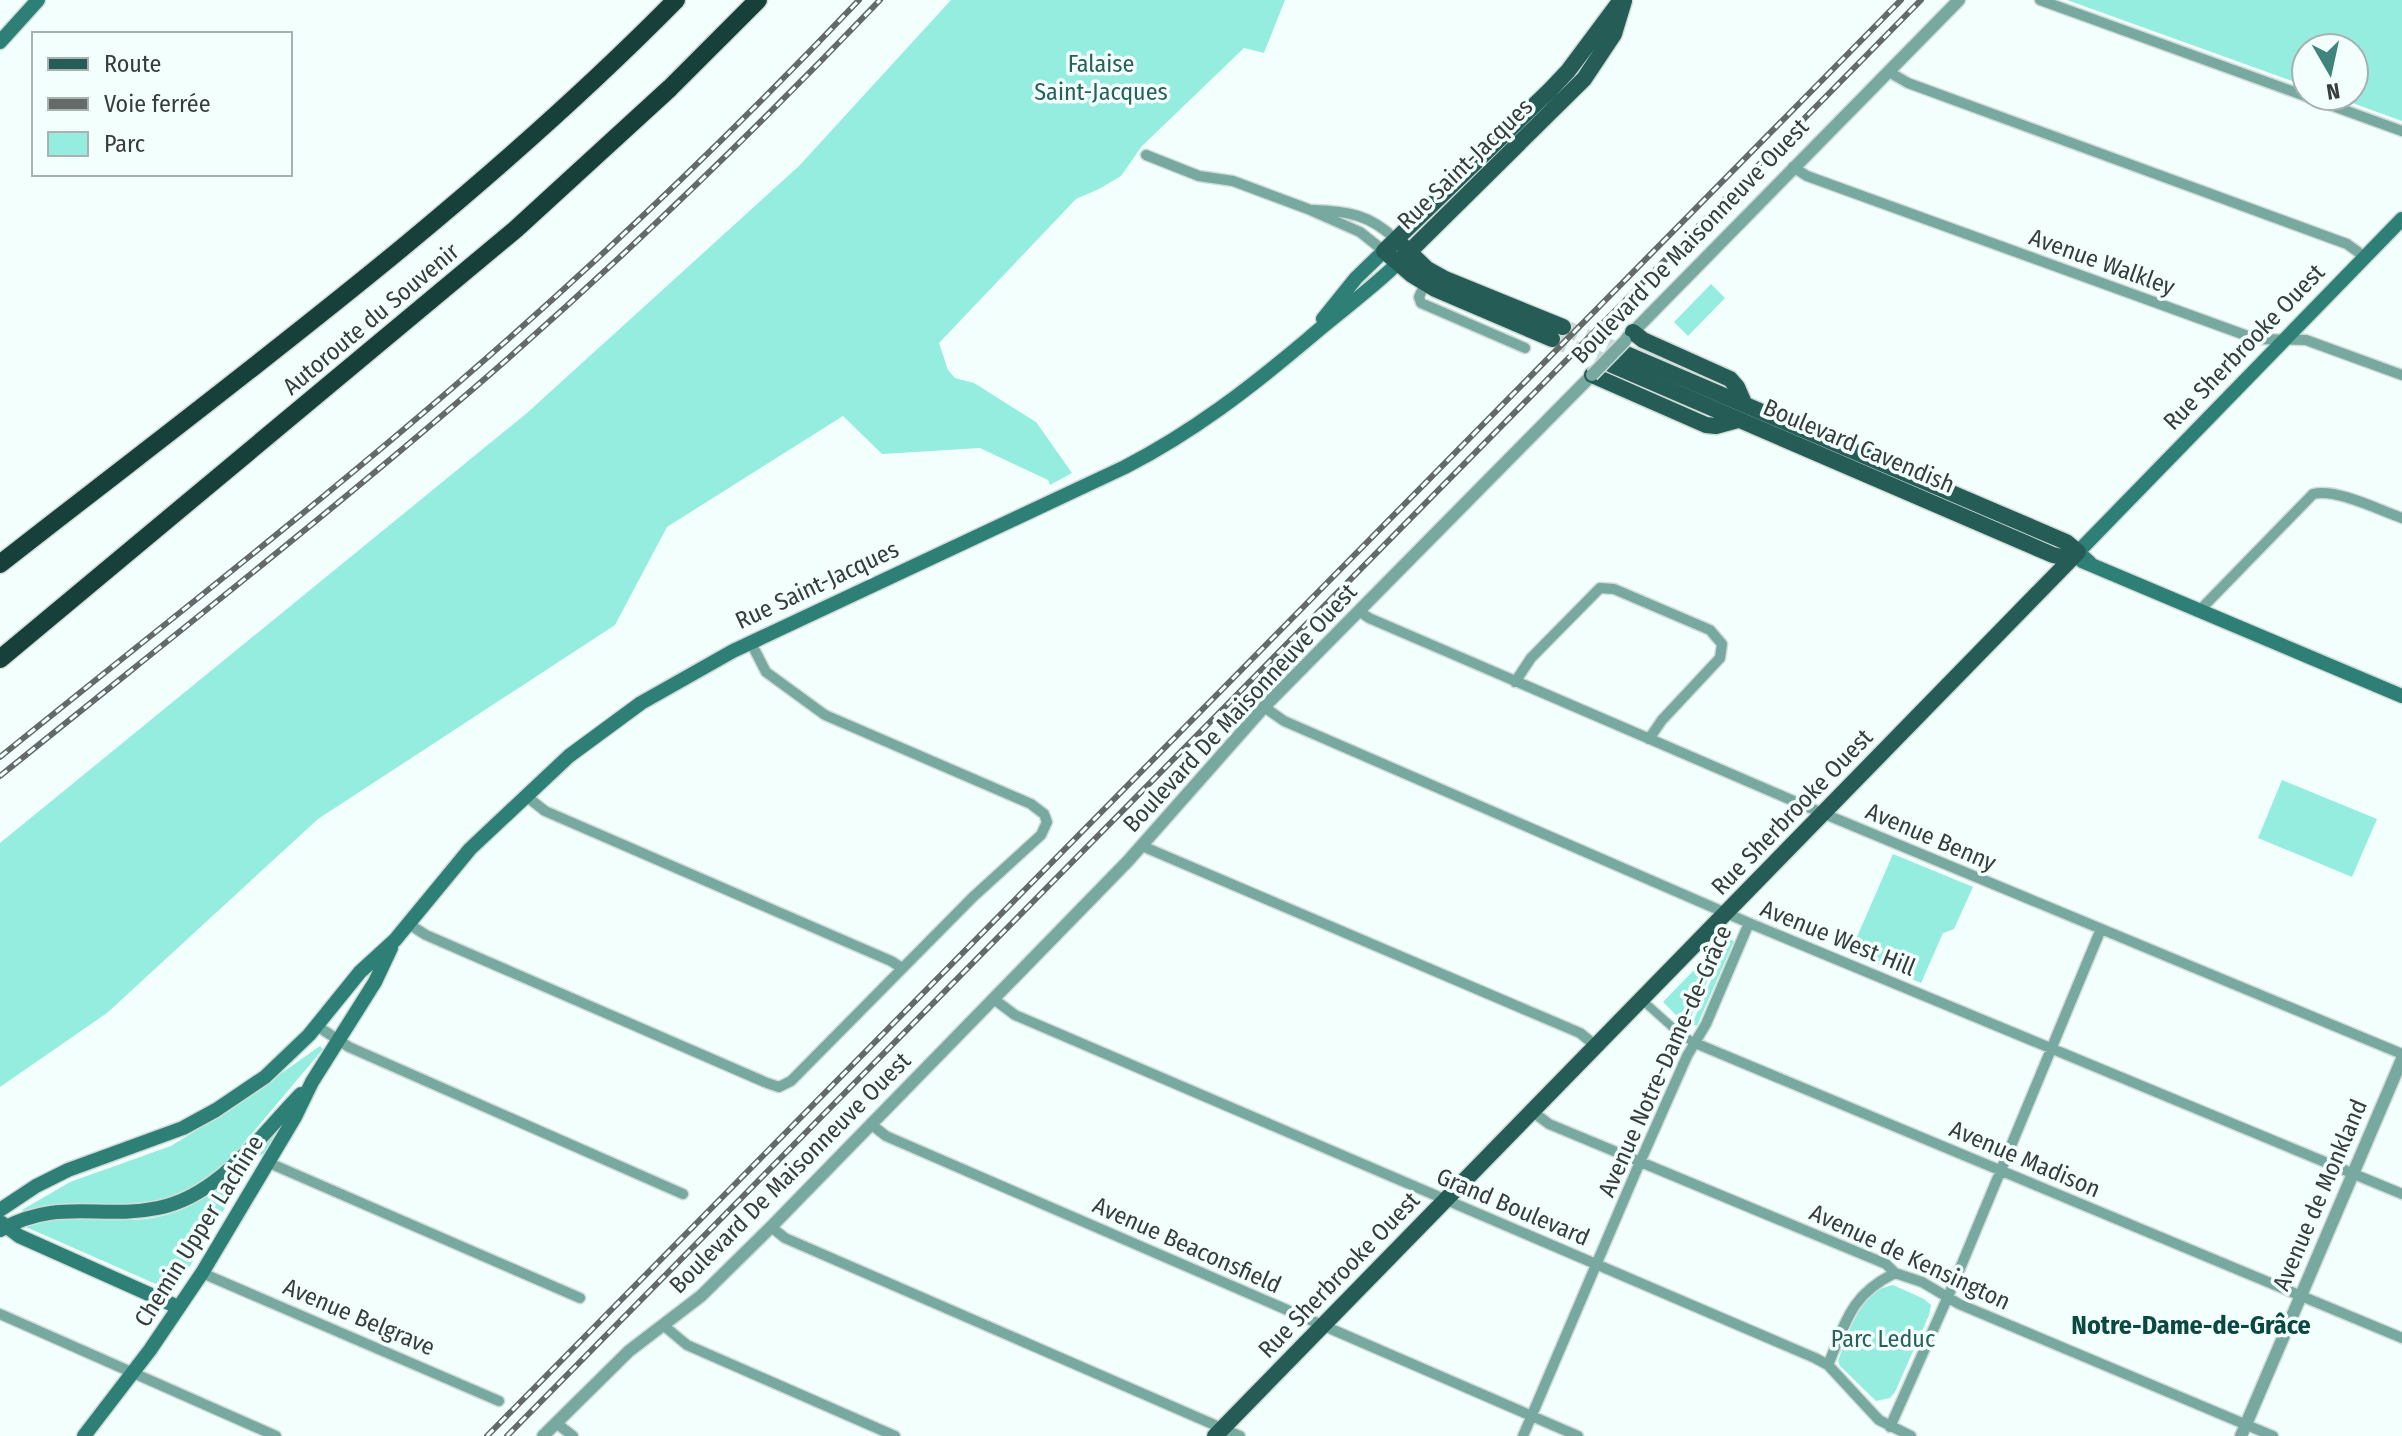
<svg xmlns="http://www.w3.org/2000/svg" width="2402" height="1436" font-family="'Fira Sans Condensed',sans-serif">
  <rect width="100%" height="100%" fill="#f2fffc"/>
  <path fill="#95ede0" d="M951,0H1285L1264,53L1244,48L1142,146L1121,176L1099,189L1076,199L939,343L948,370L955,378L974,383L1036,422L1072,473L1050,485L1048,480L980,448L882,454L843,416L667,527L615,625L318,819L107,1013L0,1087V843L527,413L799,166Z
    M2067,0H2402V121L2333,96H2354V48H2306V86Z
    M1711,284L1725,298L1688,336L1674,322Z
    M2282,780L2377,819L2352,877L2258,838Z
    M1893,854L1973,887L1954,929L1943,933L1921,983L1850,953Z
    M1729,939L1734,941L1697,1026L1692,1024Z
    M1720,943L1723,946L1687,1026L1663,1002Z
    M320,1046L323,1049L233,1156L214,1174L191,1190L164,1200L129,1205L66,1203L23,1212L22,1210L70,1182L171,1146L232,1108Z
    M291,1111L266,1152L254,1160L176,1289L165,1288L26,1227C60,1216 89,1219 123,1220C204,1222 243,1166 291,1111Z
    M1893,1285L1924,1299L1931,1305L1929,1315L1895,1392L1890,1398L1876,1401L1840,1366L1838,1361C1848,1334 1860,1290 1893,1285Z"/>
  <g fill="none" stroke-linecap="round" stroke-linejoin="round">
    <path stroke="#cdd8d6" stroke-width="16" stroke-dasharray="16 8" stroke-linecap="butt" d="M1563,327L1624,353
      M1552,339L1612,365"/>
    <defs>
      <path id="pedestrian" d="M1642,1000L1680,1034L1695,1043"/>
      <path id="minor" d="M2040,0L2402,131
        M1889,72L1908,83L2347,244L2365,257
        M1146,155L1199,176L1233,181L1308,209L1360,232L1384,251
        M1793,167L1807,176L2256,339L2306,340L2402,375
        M1314,210C1347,211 1371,215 1395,239
        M1425,284L1419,297L1421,303L1525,348
        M2201,609L2313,494C2336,488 2379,510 2402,518
        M1359,611L1369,618L1803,805L2402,1054
        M1515,682L1531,658L1600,588L1614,589L1710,630L1722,644L1720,658L1662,720L1649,739
        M1264,707L1284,721L1749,923L2402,1194
        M526,796L545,811L891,961L902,968
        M1142,846L1580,1033L1596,1046
        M407,923L426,935L767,1083L779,1087L791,1081L973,897L1041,835L1047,822L1044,814L1031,804L825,715L766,672L751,643
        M995,1000L1015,1015L1815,1358L1828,1365L1879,1420L1911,1436
        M317,1026L349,1047L683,1194
        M1695,1043L2402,1338
        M1533,1112L1549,1124L1886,1264L1895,1273L1922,1282L1959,1304L2273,1436
        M872,1125L886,1136L1578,1436
        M267,1162L580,1298
        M771,1227L785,1238L1240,1436
        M202,1273L499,1401
        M0,1314L276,1436
        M663,1325L687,1345L895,1436
        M1828,1365C1846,1322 1850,1295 1895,1273
        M556,1423L573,1436
        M1890,1427L1954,1283L2101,929
        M1523,1436L1637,1169L1687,1056L1706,1024L1749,923"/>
      <path id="tertiary" d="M1627,338L1959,0
        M543,1436L629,1351L701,1296L771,1227L1128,861L1264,707L1592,375
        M2241,1436L2402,1059"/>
      <path id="secondary" d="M0,42L38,0
        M1323,319L1356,278L1384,251
        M2082,561L2402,696
        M2090,563L2078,552L2402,219
        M0,1210L36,1186L68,1170L183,1128L216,1110L265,1077L309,1035L360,972L395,940L470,849L569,756L641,703L733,651L1125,467C1193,432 1250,388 1308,339C1338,313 1369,291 1398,263
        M2,1223L19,1236L178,1307
        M0,1230C60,1197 99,1220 158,1208C219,1196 259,1137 301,1094
        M84,1436L150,1350L202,1273L295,1117L312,1082L375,982L391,948"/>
      <path id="primary" d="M1402,245L1427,269L1445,279L1563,327
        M1398,263L1584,79L1614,34L1624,1
        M1633,332L1643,340L1730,379L1737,387L1744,403
        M1552,339L1435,289L1412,275L1384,251L1550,90L1568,71L1621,0
        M1612,365L2053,555L2071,559
        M1592,375L1706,425L1716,426L1738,420
        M1215,1436L2078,552L2066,542L1624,353"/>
      <path id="motorway" d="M0,564C231,383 470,209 676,0
        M0,659L516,229L670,88L758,0"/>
    </defs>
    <use href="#pedestrian" stroke="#d1dcd9" stroke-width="11"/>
    <use href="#minor" stroke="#d1dcd9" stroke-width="13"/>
    <use href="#tertiary" stroke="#d1dcd9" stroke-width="15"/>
    <use href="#secondary" stroke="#d1dcd9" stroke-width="17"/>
    <use href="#primary" stroke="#d1dcd9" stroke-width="19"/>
    <use href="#motorway" stroke="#d1dcd9" stroke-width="21"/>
    <use href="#pedestrian" stroke="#78a9a1" stroke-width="8"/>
    <use href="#minor" stroke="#78a9a1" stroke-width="10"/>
    <use href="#tertiary" stroke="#78a9a1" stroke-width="12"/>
    <use href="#secondary" stroke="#2e8076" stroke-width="14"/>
    <use href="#primary" stroke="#255d56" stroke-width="16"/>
    <use href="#motorway" stroke="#17403b" stroke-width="18"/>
    <defs>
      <path id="rail" d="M0,757C153,633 309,512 458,383C598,262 732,134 859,0
        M0,776C158,648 319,522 473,389C615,266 750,136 880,0
        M487,1436L1901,0
        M507,1436L1921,0"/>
    </defs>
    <use href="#rail" stroke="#636a68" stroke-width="6"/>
    <use href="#rail" stroke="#f2fffc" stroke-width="3" stroke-dasharray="9" stroke-linecap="butt"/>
    <defs>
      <path id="tertiary-bridge" d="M1592,375L1625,341"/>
    </defs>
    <use href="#tertiary-bridge" stroke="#d1dcd9" stroke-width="15" stroke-linecap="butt"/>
    <use href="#tertiary-bridge" stroke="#78a9a1" stroke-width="12"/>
  </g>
  <g text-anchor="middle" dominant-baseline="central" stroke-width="7" stroke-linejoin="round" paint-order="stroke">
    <g font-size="24" fill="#2a6059" stroke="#f2fffc">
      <text x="1101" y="64">Falaise<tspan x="1101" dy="28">Saint-Jacques</tspan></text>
      <text x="1883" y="1339">Parc Leduc</text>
    </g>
    <g font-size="24" fill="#383d3c" stroke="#f2fffc">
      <text transform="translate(1465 164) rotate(-44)">Rue Saint-Jacques</text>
      <text transform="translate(1690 241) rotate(-46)">Boulevard De Maisonneuve Ouest</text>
      <text transform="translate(2102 262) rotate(20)">Avenue Walkley</text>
      <text transform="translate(371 319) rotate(-40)">Autoroute du Souvenir</text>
      <text transform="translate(2244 347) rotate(-46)">Rue Sherbrooke Ouest</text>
      <text transform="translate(1859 446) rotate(23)">Boulevard Cavendish</text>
      <text transform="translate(817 585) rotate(-25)">Rue Saint-Jacques</text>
      <text transform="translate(1240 708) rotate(-47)">Boulevard De Maisonneuve Ouest</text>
      <text transform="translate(1792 812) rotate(-46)">Rue Sherbrooke Ouest</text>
      <text transform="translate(1931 837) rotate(23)">Avenue Benny</text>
      <text transform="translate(1838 938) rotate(22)">Avenue West Hill</text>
      <text transform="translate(1665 1061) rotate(-66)">Avenue Notre-Dame-de-Grâce</text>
      <text transform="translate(2025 1159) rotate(23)">Avenue Madison</text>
      <text transform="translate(790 1173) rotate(-45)">Boulevard De Maisonneuve Ouest</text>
      <text transform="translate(2320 1195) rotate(-67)">Avenue de Monkland</text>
      <text transform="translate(1513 1207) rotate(23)">Grand Boulevard</text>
      <text transform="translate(199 1231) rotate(-58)">Chemin Upper Lachine</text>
      <text transform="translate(1187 1245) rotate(24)">Avenue Beaconsfield</text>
      <text transform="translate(1910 1257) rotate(25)">Avenue de Kensington</text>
      <text transform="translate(1339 1275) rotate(-46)">Rue Sherbrooke Ouest</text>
      <text transform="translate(359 1317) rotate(23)">Avenue Belgrave</text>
    </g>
    <g font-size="26" font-weight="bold" fill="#0a4842" stroke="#f2fffc">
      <text x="2191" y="1325">Notre-Dame-de-Grâce</text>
    </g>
  </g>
  <rect x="32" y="32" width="260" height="144" fill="#f2fffc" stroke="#a8b1af" stroke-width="2"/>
  <rect x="48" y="58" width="40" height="12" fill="#255d56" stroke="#a8b1af" stroke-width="2"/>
  <text x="104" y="72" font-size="24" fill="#383d3c">Route</text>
  <rect x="48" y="98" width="40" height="12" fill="#636a68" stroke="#a8b1af" stroke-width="2"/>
  <text x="104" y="112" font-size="24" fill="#383d3c">Voie ferrée</text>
  <rect x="48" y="132" width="40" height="24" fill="#95ede0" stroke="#a8b1af" stroke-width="2"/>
  <text x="104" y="152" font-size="24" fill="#383d3c">Parc</text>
  <g transform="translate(2330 72) rotate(171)"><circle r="38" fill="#f2fffc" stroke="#a8b1af" stroke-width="2"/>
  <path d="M0-6L14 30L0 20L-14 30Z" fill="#3f857b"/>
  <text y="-12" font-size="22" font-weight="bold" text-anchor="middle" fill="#383d3c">N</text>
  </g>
</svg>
